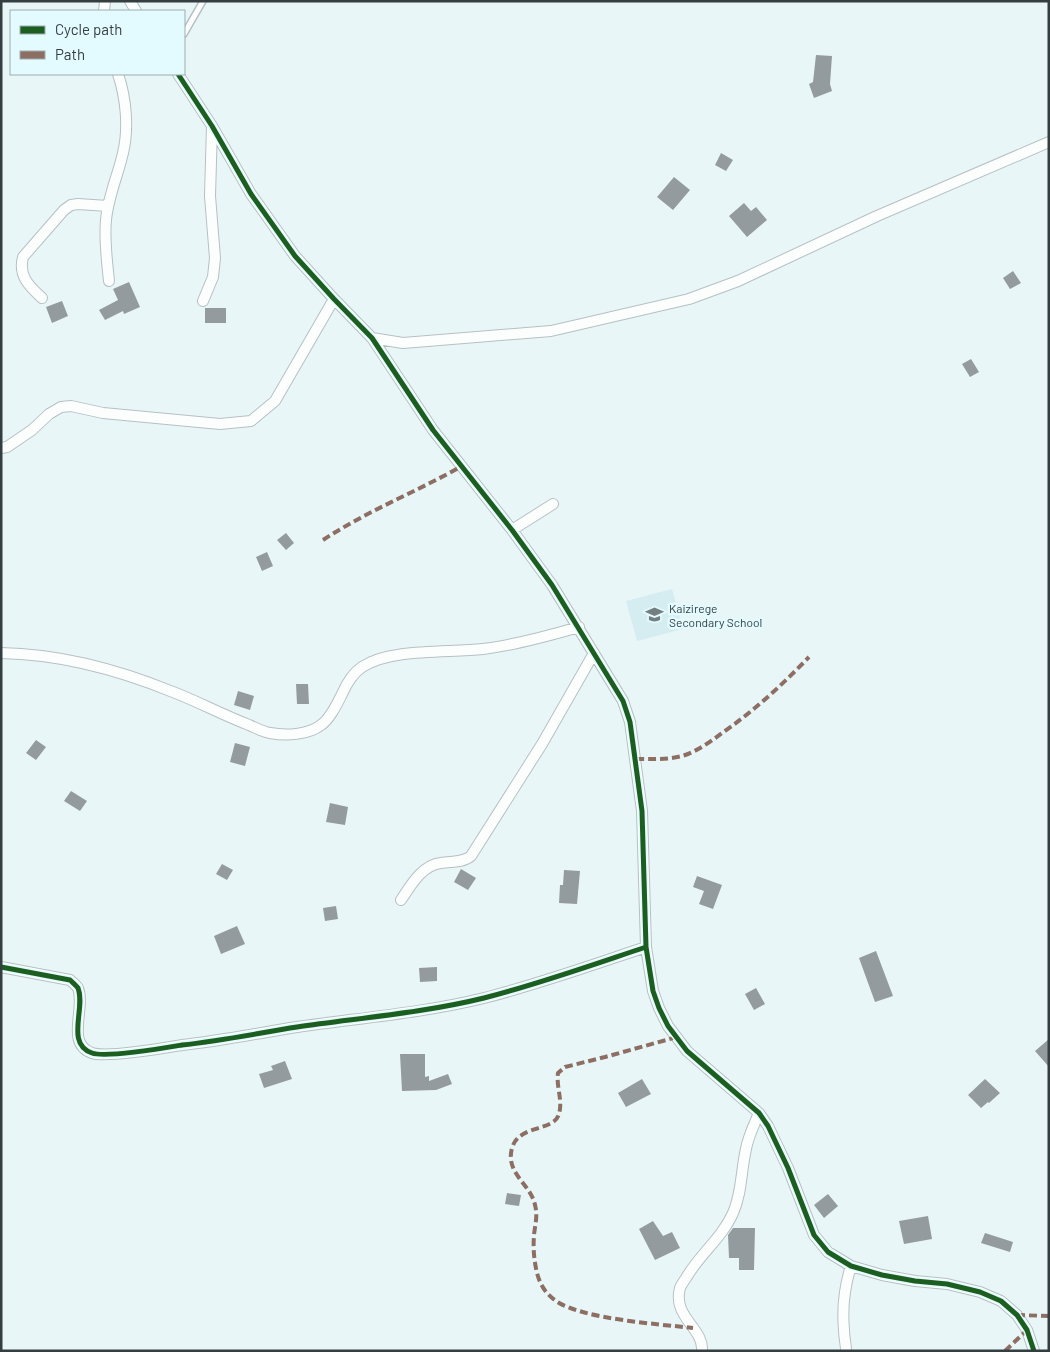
<svg xmlns="http://www.w3.org/2000/svg" width="1050" height="1352" font-family="Barlow,sans-serif">
  <rect width="100%" height="100%" fill="#e9f6f8"/>
  <path fill="#d5edf0" d="M672,589L683,629L637,641L626,601Z"/>
  <path fill="#939b9e" d="M816,55L832,56L830,84L832,91L814,98L809,84L813,82Z
    M721,153L733,160L726,171L715,165Z
    M674,177L690,190L673,210L657,197Z
    M744,203L751,211L756,207L767,220L747,237L729,216Z
    M1013,271L1021,283L1010,289L1003,278Z
    M129,282L140,307L124,314L123,311L105,320L99,310L118,300L113,289Z
    M62,301L68,316L52,323L46,307Z
    M205,308H226V323H205Z
    M971,359L979,372L970,377L962,364Z
    M286,533L294,543L286,550L277,540Z
    M267,552L273,566L262,571L256,557Z
    M296,684H308L309,704H297Z
    M238,691L254,696L250,710L234,705Z
    M36,740L46,747L36,760L26,753Z
    M235,743L250,747L245,766L230,762Z
    M71,791L87,801L80,811L64,801Z
    M330,803L348,807L345,825L326,822Z
    M222,864L233,870L227,880L216,874Z
    M461,869L476,878L468,890L454,882Z
    M564,870L580,871L577,904L559,903L560,885H563Z
    M697,876L722,885L713,909L699,904L704,891L693,887Z
    M336,906L338,919L325,921L323,908Z
    M237,926L245,944L221,954L214,936Z
    M876,951L893,996L875,1002L859,958Z
    M437,967V981L420,982L419,968Z
    M756,988L765,1004L754,1010L745,994Z
    M1049,1039V1067L1035,1051Z
    M400,1054H425V1077L429,1076V1081L448,1074L452,1084L436,1090L402,1091Z
    M285,1061L292,1079L264,1088L259,1074L273,1070L271,1066Z
    M642,1079L651,1094L626,1107L618,1093Z
    M985,1079L1000,1093L989,1103L988,1102L981,1108L968,1095Z
    M507,1193L521,1195L519,1206L505,1204Z
    M828,1194L838,1206L824,1218L814,1205Z
    M928,1216L932,1239L904,1244L899,1221Z
    M653,1221L663,1236L672,1232L680,1248L655,1260L639,1229Z
    M733,1228H755L754,1270H739V1258H729L728,1235Z
    M985,1233L1013,1242L1010,1252L981,1243Z"/>
  <g fill="none" stroke-linecap="round" stroke-linejoin="round">
    <defs>
      <path id="lane" d="M184,34L203,1"/>
      <path id="street" d="M130,1L136,11
        M104,11L105,1
        M178,74L212,126L251,194L295,256L334,299L372,338L433,430L512,530L552,585L623,701L630,722L642,811L646,947L653,991L659,1008L668,1026L687,1051L759,1113L768,1126L788,1168L814,1235L828,1252L851,1266L882,1275L915,1281L947,1284L980,1292L1001,1301L1017,1315L1027,1330L1034,1351
        M109,281C107,261 104,240 106,220C108,197 118,175 123,153C129,128 126,98 118,74
        M42,298C29,286 18,276 23,257L64,210L71,205L78,204L108,206
        M203,301L213,277L215,258L210,196L212,126
        M372,338L403,343L551,331L689,299L738,281L877,216L1049,142
        M1,448L7,447L32,430L49,414L61,407L71,406L103,413L220,424L251,421L275,401L334,299
        M512,530L553,504
        M1,653C60,654 119,670 173,692C199,702 223,715 249,725C256,728 263,732 270,733C286,736 308,735 321,725C330,719 337,704 342,694C346,685 353,673 362,667C391,648 448,653 483,649C516,645 548,636 579,627
        M401,900C411,885 422,865 441,863C451,861 463,863 471,856L542,744L594,653
        M1,967L70,980C72,982 76,985 78,988C86,1008 65,1044 92,1053C106,1058 164,1048 182,1045C220,1041 259,1033 297,1027C359,1018 423,1013 484,998C539,984 592,965 646,947
        M702,1351C704,1328 672,1317 680,1288C681,1285 684,1281 686,1278C699,1255 722,1238 733,1213C742,1193 741,1170 746,1149C748,1137 754,1125 759,1113
        M846,1351C846,1344 844,1337 844,1330C842,1308 844,1288 851,1266"/>
    </defs>
    <use href="#lane" stroke="#b6c0c2" stroke-width="8"/>
    <use href="#street" stroke="#b6c0c2" stroke-width="12"/>
    <use href="#lane" stroke="#fcfefe" stroke-width="5"/>
    <use href="#street" stroke="#fcfefe" stroke-width="10"/>
    <path stroke="#8d6e63" stroke-width="4" stroke-dasharray="8 4" stroke-linecap="butt" d="M323,540C367,511 416,492 462,466
      M636,759C652,759 667,760 682,756C696,752 710,742 722,733C754,711 782,685 809,657
      M677,1037L605,1057L565,1067L558,1073C556,1087 563,1100 559,1114C554,1132 519,1124 512,1148C505,1174 531,1184 535,1205C538,1216 535,1225 534,1235C533,1249 534,1260 537,1273C540,1285 546,1294 556,1301C582,1319 658,1324 693,1328
      M1017,1315L1049,1316
      M1005,1351L1027,1330"/>
    <defs>
      <path id="cycleway" d="M178,74L212,126L251,194L295,256L334,299L372,338L433,430L512,530L552,585L623,701L630,722L642,811L646,947L653,991L659,1008L668,1026L687,1051L759,1113L768,1126L788,1168L814,1235L828,1252L851,1266L882,1275L915,1281L947,1284L980,1292L1001,1301L1017,1315L1027,1330L1034,1351
        M1,967L70,980C72,982 76,985 78,988C86,1008 65,1044 92,1053C106,1058 164,1048 182,1045C220,1041 259,1033 297,1027C359,1018 423,1013 484,998C539,984 592,965 646,947"/>
    </defs>
    <use href="#cycleway" stroke="#e3fafe" stroke-width="8"/>
    <use href="#cycleway" stroke="#1b5e20" stroke-width="5"/>
  </g>
  <defs>
    <symbol id="school-bare" viewBox="-9 -9 18 18"><path d="M0-5L7-2L0 1L-7-2ZM-4 1L0 2.5L4 1V4Q0 6-4 4Z" fill="#737e80" stroke="#e3fafe" stroke-width="2.5" paint-order="stroke"/></symbol>
  </defs>
  <g fill-rule="evenodd">
    <use href="#school-bare" x="642" y="602" width="25" height="25"/>
  </g>
  <g text-anchor="middle" dominant-baseline="central" stroke-width="5" stroke-linejoin="round" paint-order="stroke">
    <g font-size="12" fill="#343d3f" stroke="#e3fafe" text-anchor="start">
      <text x="669" y="608">Kaizirege<tspan x="669" dy="14">Secondary School</tspan></text>
    </g>
  </g>
  <rect width="1050" height="1352" fill="none" stroke="#343d3f" stroke-width="5"/>
  <rect x="10" y="10" width="175" height="65" fill="#e3fafe" stroke="#9daeb2"/>
  <rect x="20" y="26" width="25" height="8" fill="#1b5e20" stroke="#9daeb2"/>
  <text x="55" y="35" font-size="15" fill="#343d3f">Cycle path</text>
  <rect x="20" y="51" width="25" height="8" fill="#8d6e63" stroke="#9daeb2"/>
  <text x="55" y="60" font-size="15" fill="#343d3f">Path</text>
</svg>
